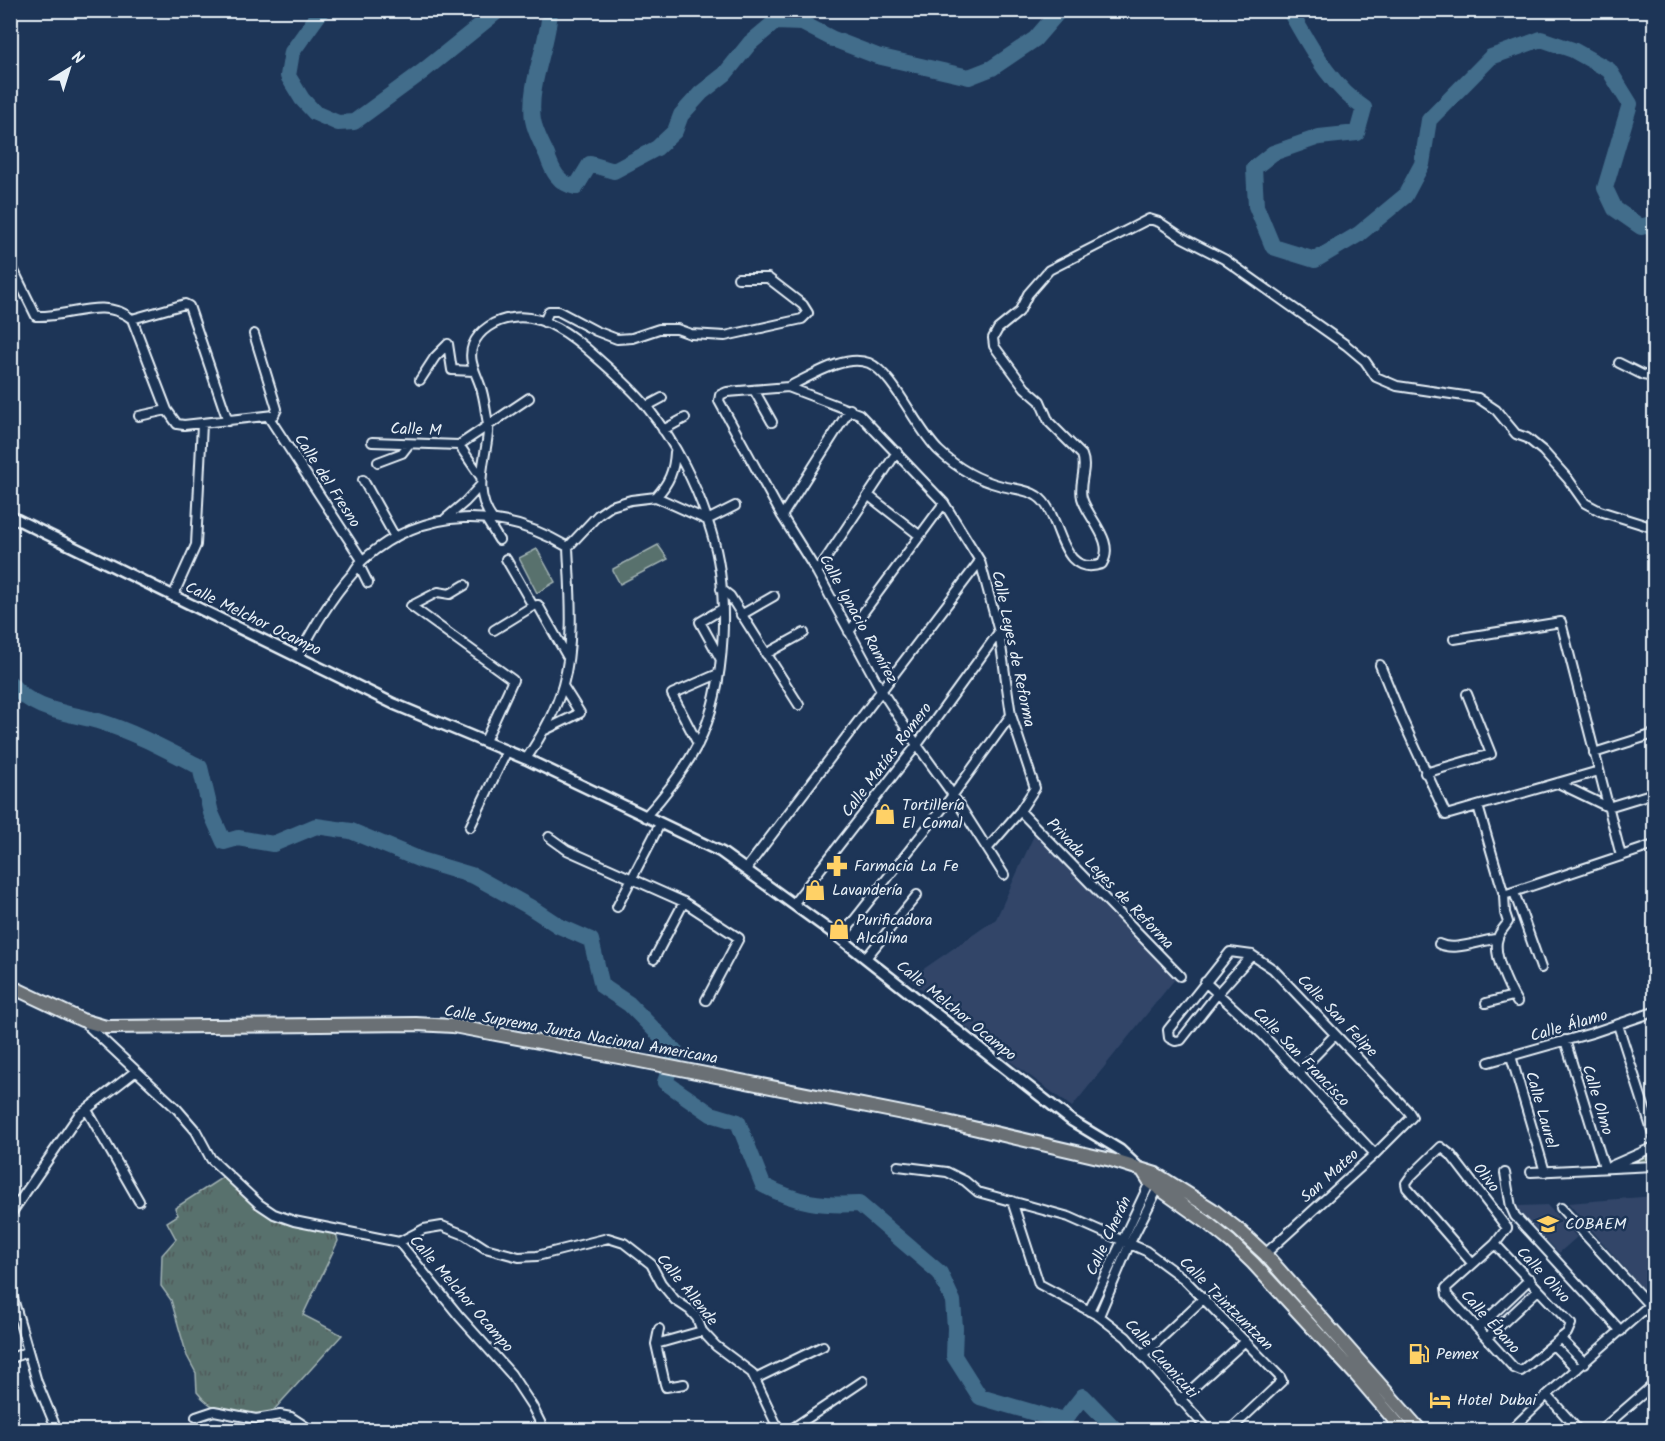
<svg xmlns="http://www.w3.org/2000/svg" width="1665" height="1441" font-family="Kalam,sans-serif">
  <defs>
    <pattern id="grass-tufts" width="24" height="20" patternUnits="userSpaceOnUse" patternTransform="scale(1.5)"><rect width="24" height="20" fill="#59716d"/><path d="M3 7l-1-3M5 7V3M7 7l1-3M15 17l-1-3M17 17v-4M19 17l1-3" fill="none" stroke="#4f5a5a"/></pattern>
  </defs>
  <rect width="100%" height="100%" fill="#1d3557"/>
  <filter id="ink" filterUnits="userSpaceOnUse"><feTurbulence type="fractalNoise" baseFrequency=".0167" numOctaves="2"/><feDisplacementMap in="SourceGraphic" scale="12" xChannelSelector="R" yChannelSelector="G"/><feConvolveMatrix kernelMatrix="1 2 1 2 8 2 1 2 1" color-interpolation-filters="sRGB"/></filter>
  <g filter="url(#ink)">
    <path fill="#304568" d="M1035,833L1175,979L1072,1107L988,1045L909,979L996,919Z
      M1654,1196V1289L1648,1295L1568,1203Z
      M1547,1205L1577,1237L1559,1253L1519,1212V1206Z"/>
    <path fill="url(#grass-tufts)" stroke="#a0b1b2" stroke-width="1.5" d="M1654,1148V1164L1615,1166Z
      M223,1177C238,1190 253,1207 271,1217C290,1228 315,1229 336,1233L338,1241L303,1315L342,1335L271,1413C256,1416 220,1413 208,1403C204,1400 200,1396 197,1392L196,1373L187,1356L171,1300L161,1286L162,1255L176,1239L167,1222L178,1215L175,1208Z"/>
    <path fill="#59716d" stroke="#a0b1b2" stroke-width="1.5" d="M658,545L668,559L620,584L613,571V569Z
      M537,549L555,582L537,593L519,558Z"/>
    <g fill="none" stroke-linecap="round" stroke-linejoin="round">
      <path stroke="#436d8b" stroke-width="16" d="M322,10L292,52L288,76L302,99L315,113L338,123L354,122L422,72L499,10
        M550,10C548,48 528,82 533,120C535,132 542,144 547,155C552,170 558,184 576,187L590,164L614,171L657,148L675,131L681,115L701,93L725,74L750,43L775,22L802,23L833,39L877,56L969,77L992,68L1035,39L1060,10
        M1289,10C1310,45 1329,85 1364,108L1357,133L1319,137L1273,153L1254,168L1256,206L1273,247L1315,260L1359,234L1405,196L1422,164L1429,120L1491,57L1541,39L1573,50L1609,70L1630,104L1605,188L1615,209L1641,227L1654,223
        M10,683C33,711 66,712 98,721C134,732 167,750 200,767L211,813L224,842L238,838L273,844L316,826L351,831L421,860L474,876L530,907L559,926L591,940L602,986L629,1004L676,1052L665,1082L711,1114L738,1122L763,1185C797,1203 822,1206 859,1204L940,1273L953,1301L955,1328L954,1356L980,1397L1052,1418L1065,1419L1083,1396L1116,1430"/>
      <defs>
        <path id="minor" d="M10,263L36,316C67,318 104,296 132,319L185,304L189,306L228,421
          M132,319L167,410L177,424L184,425L274,415L277,409L254,334
          M544,322L549,311H558L596,331L617,339L632,338L659,329H677L691,334L725,336L802,319L808,313L803,305L768,278H738
          M448,344L452,370L474,371
          M1619,363L1643,375L1654,377
          M420,380L435,357L448,344
          M788,387C810,377 845,353 869,363C894,374 916,429 939,451C957,468 978,480 1002,486C1013,489 1027,489 1037,496C1063,512 1057,579 1102,564C1116,541 1088,519 1082,498C1078,483 1088,469 1082,455L1049,422L1040,401L1025,388L994,346L993,338L998,329L1019,312L1028,294L1049,270L1149,219L1159,222L1183,238L1224,259L1346,345L1365,361L1376,377L1397,386L1478,398L1496,410L1516,434L1527,438L1543,451L1568,479L1585,503L1600,511L1654,528
          M754,390L772,422
          M647,406L662,398
          M139,416L167,410
          M268,416L362,560
          M663,430L685,418
          M372,442L459,445L529,398
          M459,445L481,477
          M378,462L402,453L409,444
          M363,480L395,537
          M869,496L919,535
          M656,497C669,483 674,471 675,452
          M782,516L850,409
          M445,519L465,502L480,486
          M486,519L499,540
          M493,520C472,492 485,464 488,433C489,424 486,415 485,406C484,400 483,394 481,388C477,374 467,361 473,345C479,330 495,320 512,318C544,313 573,336 595,356C613,372 632,388 647,407C675,442 698,487 711,531C730,592 727,686 698,744C684,771 665,795 645,817
          M707,520L735,506
          M506,559L533,606
          M359,565L368,583
          M817,572L897,452
          M465,585L450,594L438,592L411,606L513,680L485,741
          M721,589L730,596L799,705
          M173,596L196,545L202,424
          M741,615L774,596
          M494,630L533,606L538,605L567,656
          M849,632L944,503
          M1454,639L1561,622L1621,856
          M766,654L804,633
          M298,657C314,627 330,599 353,573C356,568 360,562 364,559C425,506 501,507 568,547
          M720,658L700,622L722,609
          M1380,665L1402,719L1446,815L1599,771
          M543,731L580,713L563,686
          M698,744L672,694L718,674
          M1594,753L1654,734
          M526,759C541,737 556,710 563,685C575,643 570,590 568,547L598,515L611,506L631,500L656,497L707,520
          M1425,773L1491,754L1467,694
          M1558,783L1608,807L1654,793
          M1478,806L1504,895L1505,913L1508,922C1505,927 1499,932 1498,938C1492,954 1509,988 1517,1002
          M1020,811L1180,976
          M470,827L507,751
          M549,837L567,850L684,902L739,938L706,1000
          M988,848L1020,811L1035,788L1011,715L999,632L980,561L944,503L859,414L788,387L727,392L720,395L719,401L782,516L817,572L881,690L917,745L953,795L1004,875
          M746,869L980,561
          M1514,892L1541,968
          M1504,895L1654,845
          M794,903L917,745L999,632
          M617,907L660,824
          M840,938L953,795L1011,715
          M1439,944C1455,952 1480,940 1497,939
          M1252,955L1218,993L1181,1040L1175,1041L1169,1038L1168,1030L1230,952L1252,955L1273,969L1409,1112L1412,1117L1375,1154L1265,1254
          M866,958L917,895
          M654,959L684,902
          M1205,982L1262,1034L1375,1154
          M1486,1003L1513,996
          M85,1023L177,1109L196,1131L211,1159L259,1204L274,1214L294,1221L399,1242L459,1316L511,1374L532,1406L544,1430
          M1618,1025L1654,1137
          M1565,1040L1604,1167
          M1511,1056L1545,1172
          M1489,1062L1592,1033L1654,1012
          M1298,1073L1335,1035
          M87,1110L139,1201
          M898,1166L947,1172L965,1181L978,1192L1069,1217L1146,1251L1184,1279L1280,1377L1282,1381L1230,1430
          M1611,1166L1654,1147
          M1531,1172L1654,1166
          M1505,1173L1511,1207L1515,1216L1621,1331
          M1012,1201L1039,1284L1099,1316L1126,1337L1208,1430
          M1561,1208L1650,1306
          M10,1215L78,1116L136,1071
          M399,1242L424,1229L442,1226L465,1235L485,1248L519,1257L537,1256L608,1238L624,1243L651,1264L661,1283L675,1300L690,1310L697,1318L702,1331L716,1346L752,1373L779,1430
          M1472,1263L1407,1188L1406,1183L1411,1176L1441,1147L1451,1155L1507,1228L1495,1244L1446,1288L1447,1295L1514,1368L1521,1371L1567,1333L1571,1324L1495,1244
          M10,1288L37,1382L57,1430
          M1089,1311L1151,1180
          M1099,1316L1130,1243L1160,1184
          M1478,1328L1530,1279
          M659,1329L656,1344L665,1384L666,1387L684,1384
          M1487,1338L1538,1290
          M1560,1338L1585,1363
          M656,1344L702,1331
          M1553,1345L1577,1369
          M1142,1356L1204,1298
          M10,1359L28,1351
          M755,1379L823,1346
          M1547,1395L1578,1430
          M1180,1400L1245,1341
          M196,1417L214,1411L256,1419L280,1415L291,1417L311,1430
          M790,1430L863,1381
          M1511,1430L1547,1395L1654,1301
          M1601,1430L1654,1384"/>
        <path id="tertiary" d="M10,516L394,704L526,759L721,852L840,938L1072,1121L1120,1150L1138,1167"/>
        <path id="primary" d="M10,986L82,1020L106,1027L416,1024L453,1026L635,1060L943,1121L1111,1160L1156,1174L1212,1209L1239,1230L1265,1254L1420,1430
          M1143,1171L1150,1182L1205,1221L1231,1242L1253,1263L1356,1375L1403,1430"/>
      </defs>
      <use href="#minor" stroke="#e8f1f8" stroke-width="12"/>
      <use href="#tertiary" stroke="#e8f1f8" stroke-width="14"/>
      <use href="#primary" stroke="#e8f1f8" stroke-width="16"/>
      <use href="#minor" stroke="#1d3557" stroke-width="8"/>
      <use href="#tertiary" stroke="#1d3557" stroke-width="9"/>
      <use href="#primary" stroke="#6a7074" stroke-width="12"/>
    </g>
  </g>
  <defs>
    <symbol id="shop-bare" viewBox="-9 -9 18 18"><path d="M-5-2.5h2.3a2.7 3.5 0 0 1 5.4 0H5L5.5 6h-11ZM-1.5-2.5h3a1.5 2.3 0 0 0-3 0Z" fill="#ffd166" stroke="#1d3557" stroke-width="2.5" paint-order="stroke"/></symbol>
    <symbol id="pharmacy-bare" viewBox="-9 -9 18 18"><path d="M-2-6h4v4h4v4h-4v4h-4v-4h-4v-4h4Z" fill="#ffd166" stroke="#1d3557" stroke-width="2.5" paint-order="stroke"/></symbol>
    <symbol id="school-bare" viewBox="-9 -9 18 18"><path d="M0-5L7-2L0 1L-7-2ZM-4 1L0 2.5L4 1V4Q0 6-4 4Z" fill="#ffd166" stroke="#1d3557" stroke-width="2.5" paint-order="stroke"/></symbol>
    <symbol id="fuel-bare" viewBox="-9 -9 18 18"><path d="M-5.5-6h7V0h2V4h1.3V-2.5L3-4.5l.8-.8L6-3V5H2.5V1h-1V6h-7ZM-4.2-4.7v3.2H.2V-4.7Z" fill="#ffd166" stroke="#1d3557" stroke-width="2.5" paint-order="stroke"/></symbol>
    <symbol id="hotel-bare" viewBox="-9 -9 18 18"><path d="M-6-4.5h1.5V1H6V5H4.5V3h-9V5H-6ZM-4 0a1.8 1.8 0 1 1 3.6 0ZM.5 0V-2.5h3Q6-2.5 6 0Z" fill="#ffd166" stroke="#1d3557" stroke-width="2.5" paint-order="stroke"/></symbol>
  </defs>
  <g fill-rule="evenodd">
    <use href="#shop-bare" x="870" y="799" width="30" height="30"/>
    <use href="#pharmacy-bare" x="822" y="851" width="30" height="30"/>
    <use href="#shop-bare" x="800" y="875" width="30" height="30"/>
    <use href="#shop-bare" x="824" y="914" width="30" height="30"/>
    <use href="#school-bare" x="1533" y="1209" width="30" height="30"/>
    <use href="#fuel-bare" x="1404" y="1339" width="30" height="30"/>
    <use href="#hotel-bare" x="1425" y="1385" width="30" height="30"/>
  </g>
  <g text-anchor="middle" dominant-baseline="central" stroke-width="5" stroke-linejoin="round" paint-order="stroke">
    <g font-size="16" fill="#e8f1f8" stroke="#1d3557">
      <text transform="translate(416 430) rotate(2)">Calle M</text>
      <text transform="translate(327 481) rotate(57)">Calle del Fresno</text>
      <text transform="translate(253 619) rotate(26)">Calle Melchor Ocampo</text>
      <text transform="translate(858 619) rotate(61)">Calle Ignacio Ramírez</text>
      <text transform="translate(1013 649) rotate(78)">Calle Leyes de Reforma</text>
      <text transform="translate(887 760) rotate(-53)">Calle Matías Romero</text>
      <text transform="translate(1110 884) rotate(46)">Privada Leyes de Reforma</text>
      <text transform="translate(956 1011) rotate(39)">Calle Melchor Ocampo</text>
      <text transform="translate(1337 1016) rotate(46)">Calle San Felipe</text>
      <text transform="translate(1569 1026) rotate(-16)">Calle Álamo</text>
      <text transform="translate(581 1035) rotate(10)">Calle Suprema Junta Nacional Americana</text>
      <text transform="translate(1301 1057) rotate(46)">Calle San Francisco</text>
      <text transform="translate(1597 1100) rotate(73)">Calle Olmo</text>
      <text transform="translate(1541 1110) rotate(74)">Calle Laurel</text>
      <text transform="translate(1330 1176) rotate(-42)">San Mateo</text>
      <text transform="translate(1486 1178) rotate(52)">Olivo</text>
      <text transform="translate(1109 1236) rotate(-65)">Calle Cherán</text>
      <text transform="translate(1543 1275) rotate(47)">Calle Olivo</text>
      <text transform="translate(687 1290) rotate(51)">Calle Allende</text>
      <text transform="translate(461 1294) rotate(49)">Calle Melchor Ocampo</text>
      <text transform="translate(1226 1304) rotate(45)">Calle Tzintzuntzan</text>
      <text transform="translate(1490 1322) rotate(48)">Calle Ébano</text>
      <text transform="translate(1161 1359) rotate(48)">Calle Cuanicuti</text>
    </g>
    <g font-size="16" fill="#e8f1f8" stroke="#1d3557" text-anchor="start">
      <text x="902" y="805">Tortillería<tspan x="902" dy="18">El Comal</tspan></text>
      <text x="854" y="866">Farmacia La Fe</text>
      <text x="832" y="890">Lavandería</text>
      <text x="856" y="920">Purificadora<tspan x="856" dy="18">Alcalina</tspan></text>
      <text x="1565" y="1224">COBAEM</text>
      <text x="1436" y="1354">Pemex</text>
      <text x="1457" y="1400">Hotel Dubai</text>
    </g>
  </g>
  <rect width="1665" height="1441" fill="none" stroke="#1d3557" stroke-width="36"/>
  <rect x="18" y="18" width="1629" height="1405" fill="none" stroke="#e8f1f8" stroke-width="2" filter="url(#ink)"/>
  <g transform="translate(69 69) rotate(38)" stroke="#1d3557" stroke-width="4.5" paint-order="stroke">
  <path d="M0-4.5L10 22L0 15L-10 22Z" fill="#e8f1f8"/>
  <text y="-9" font-size="16" font-weight="bold" text-anchor="middle" fill="#e8f1f8">N</text>
  </g>
</svg>
